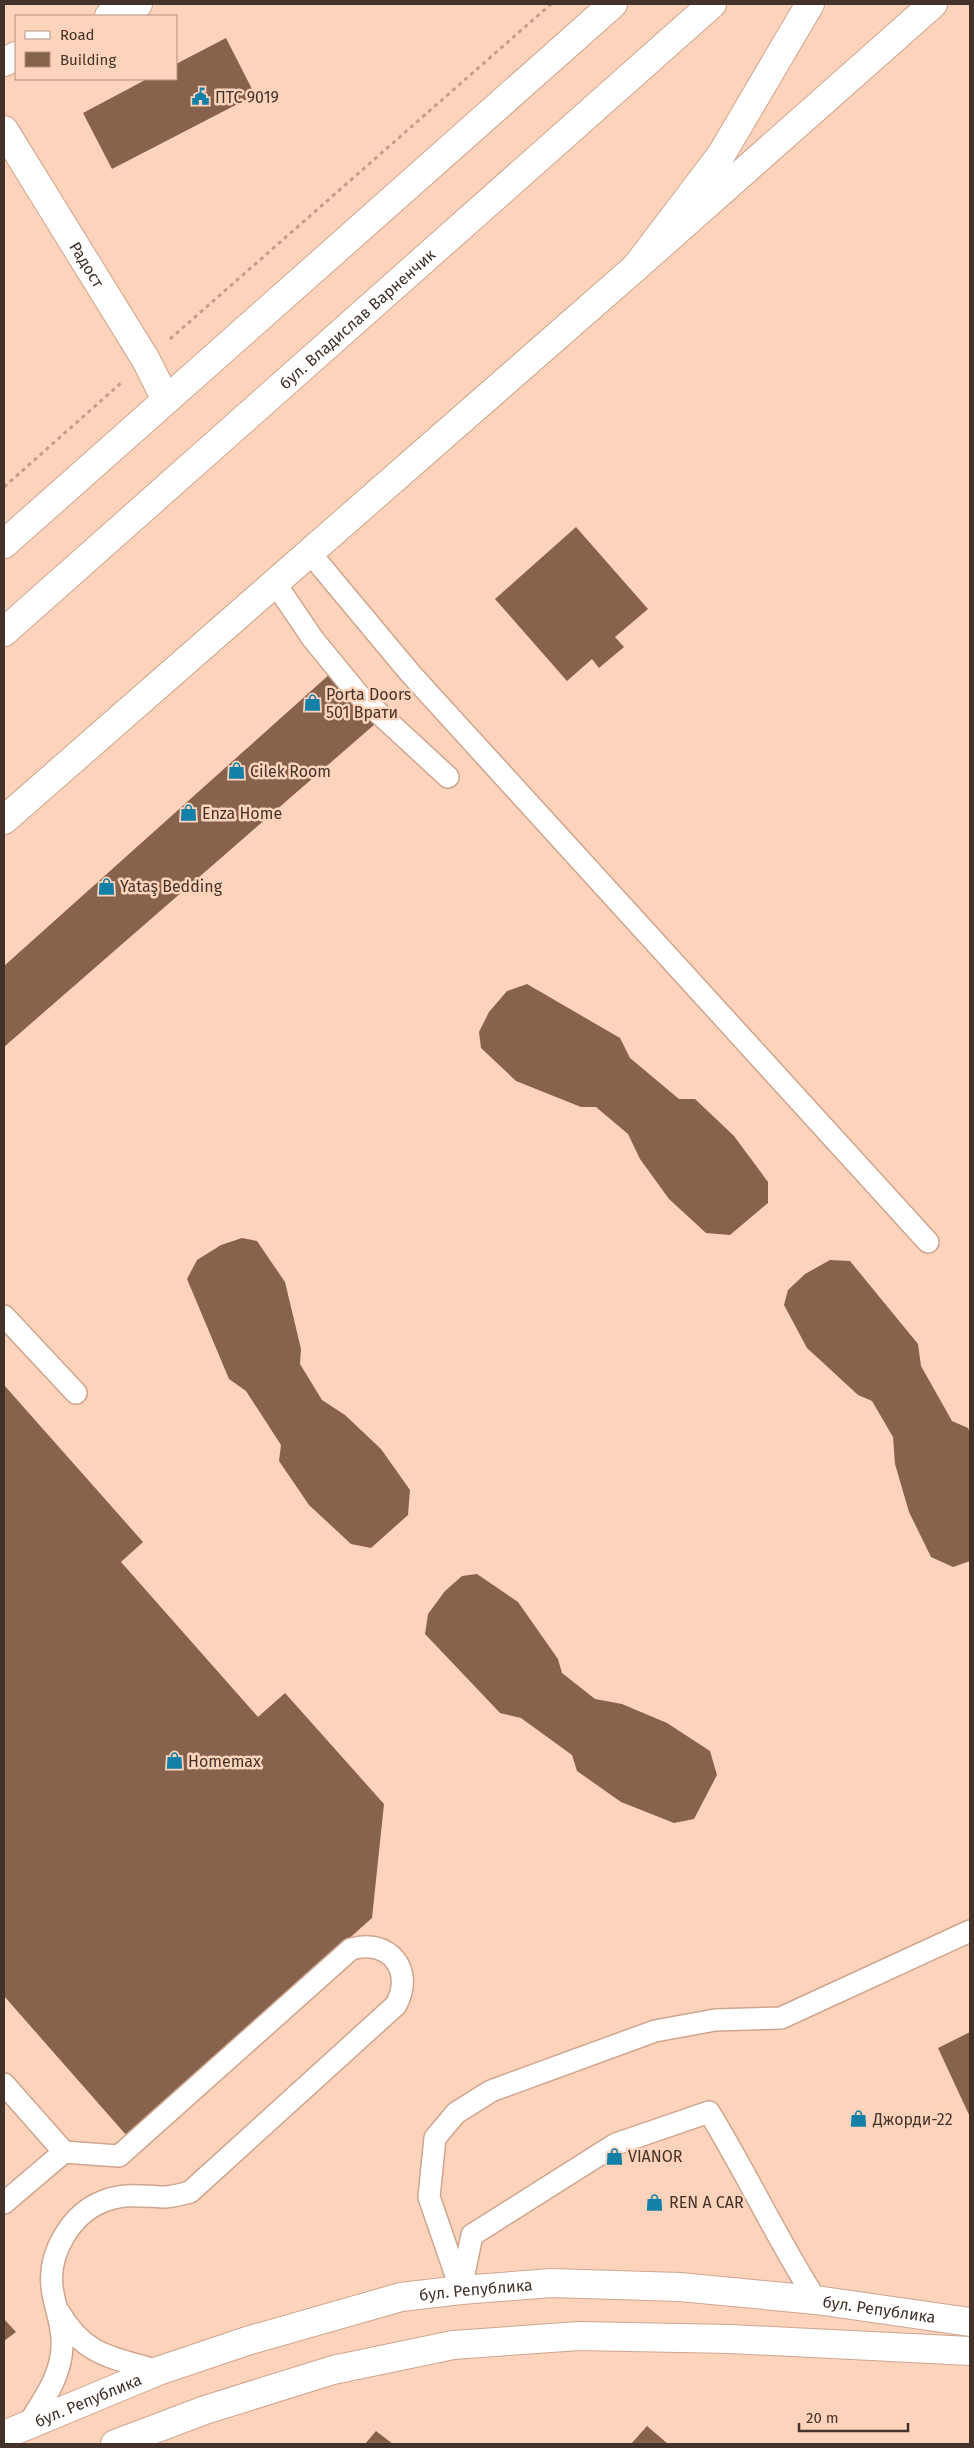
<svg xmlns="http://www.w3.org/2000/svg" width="974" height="2448" font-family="'Fira Sans',sans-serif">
  <rect width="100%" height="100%" fill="#fed3bb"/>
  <path fill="#87624d" d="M226,38L255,95L112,169L83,113L147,79H176V64Z
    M576,527L648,609L615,637L624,647L599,668L592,659L567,681L495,599Z
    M331,673L375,724L4,1047V966Z
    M527,984L620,1038L630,1058L679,1099H695L734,1136L768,1182V1203L730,1235L706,1233L669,1199L640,1159L628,1134L596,1107H581L516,1081L481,1048L479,1032L489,1012L507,991Z
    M242,1238L257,1241L285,1282L301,1349L300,1364L322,1400L345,1415L381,1449L410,1490L408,1515L371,1548L351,1544L309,1505L279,1461L281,1445L246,1391L229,1379L187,1279L197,1260L221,1245Z
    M830,1260L850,1261L918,1344L921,1366L952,1421L968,1428L970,1433V1561L953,1567L931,1557L909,1512L895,1464L893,1437L872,1401L858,1395L807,1348L784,1305L788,1290L805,1274Z
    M4,1385L143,1542L121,1562L258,1717L285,1693L384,1804L372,1918L127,2136L4,1996Z
    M477,1574L518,1602L558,1659L562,1673L595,1699L622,1704L667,1723L710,1751L717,1775L694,1819L674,1823L621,1802L577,1771L572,1755L521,1718L500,1713L425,1634L428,1614L445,1591L462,1576Z
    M970,2032V2117L938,2048Z
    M4,2319L16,2332L4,2341Z
    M647,2426L668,2444H631Z
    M376,2431L393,2444H365Z"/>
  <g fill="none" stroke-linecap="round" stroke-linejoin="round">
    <defs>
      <path id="lane" d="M310,553L410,673L928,1242
        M275,583L313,639L358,694L448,777
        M4,1316L76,1393
        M4,2084L64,2152
        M4,2203L64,2152L119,2156L351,1949C389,1938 415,1970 396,2005L190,2192C182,2194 173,2197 164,2197C142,2196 125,2193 104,2201C72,2213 48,2252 52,2287C54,2306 64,2327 62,2347C61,2376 44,2399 29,2423
        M461,2288L472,2235L616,2144L709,2112C747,2174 777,2239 816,2300
        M461,2290L429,2197L435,2138L456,2113L491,2091L655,2031L715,2020L781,2018L970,1931
        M59,2312C85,2357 113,2357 158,2371"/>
      <g id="street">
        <path d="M109,16L138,4"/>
        <path d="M4,62L16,56"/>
        <path id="s1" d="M4,130L146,360L166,400"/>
        <path d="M4,820L636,267L933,4"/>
      </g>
      <g id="secondary">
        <path id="s2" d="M4,2435L158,2371L247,2341L401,2297L461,2290L551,2283L680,2287L816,2300L970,2322"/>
        <path d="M115,2444L205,2410L333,2370L453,2345L579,2336L730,2339L970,2351"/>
      </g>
      <g id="primary">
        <path d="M636,267L721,155L810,4"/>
        <path d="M4,544L613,4"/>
        <path id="s3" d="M4,632L712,4"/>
      </g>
    </defs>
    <use href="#lane" stroke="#cea58e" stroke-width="24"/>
    <use href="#street" stroke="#cea58e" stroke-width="30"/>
    <use href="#secondary" stroke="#cea58e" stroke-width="30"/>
    <use href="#primary" stroke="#cea58e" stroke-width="30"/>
    <path stroke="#c19f8b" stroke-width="3" stroke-dasharray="4 4" stroke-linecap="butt" d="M170,339L551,4
      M4,487L121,383"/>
    <use href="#lane" stroke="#fff" stroke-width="21"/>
    <use href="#street" stroke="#fff" stroke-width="28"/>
    <use href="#secondary" stroke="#fff" stroke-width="28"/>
    <use href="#primary" stroke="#fff" stroke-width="28"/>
  </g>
  <defs>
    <symbol id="civic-bare" viewBox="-9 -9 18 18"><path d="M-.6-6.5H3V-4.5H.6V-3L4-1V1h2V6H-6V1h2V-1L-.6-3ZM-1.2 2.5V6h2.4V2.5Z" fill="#1380a8" stroke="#fed3bb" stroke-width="2.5" paint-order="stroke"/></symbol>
    <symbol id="shop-bare" viewBox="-9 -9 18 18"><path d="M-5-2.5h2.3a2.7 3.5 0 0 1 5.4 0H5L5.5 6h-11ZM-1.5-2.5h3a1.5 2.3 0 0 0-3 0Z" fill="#1380a8" stroke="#fed3bb" stroke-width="2.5" paint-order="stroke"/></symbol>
  </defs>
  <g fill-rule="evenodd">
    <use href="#civic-bare" x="188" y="84" width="25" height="25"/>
    <use href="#shop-bare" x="300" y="690" width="25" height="25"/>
    <use href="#shop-bare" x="224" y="758" width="25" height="25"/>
    <use href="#shop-bare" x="176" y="800" width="25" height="25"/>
    <use href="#shop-bare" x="94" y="874" width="25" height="25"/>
    <use href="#shop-bare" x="162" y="1748" width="25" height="25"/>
    <use href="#shop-bare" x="846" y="2106" width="25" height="25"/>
    <use href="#shop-bare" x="602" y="2144" width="25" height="25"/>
    <use href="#shop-bare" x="642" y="2190" width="25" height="25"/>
  </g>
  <g text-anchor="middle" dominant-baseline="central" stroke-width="5" stroke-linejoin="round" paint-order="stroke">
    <g font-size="16" fill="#433229" stroke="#fed3bb" text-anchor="start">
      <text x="215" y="97">ПТС 9019</text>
      <text x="326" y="694">Porta Doors<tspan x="326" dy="18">501 Врати</tspan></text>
      <text x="250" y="771">Cilek Room</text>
      <text x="202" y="813">Enza Home</text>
      <text x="120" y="886">Yataş Bedding</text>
      <text x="188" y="1761">Homemax</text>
      <text x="873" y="2119">Джорди-22</text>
      <text x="628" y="2156">VIANOR</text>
      <text x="669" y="2202">REN A CAR</text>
    </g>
    <g font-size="16" fill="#433229" stroke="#fed3bb">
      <text stroke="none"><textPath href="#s1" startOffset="158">Радост</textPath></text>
      <text stroke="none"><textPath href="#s3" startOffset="472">бул. Владислав Варненчик</textPath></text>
      <text stroke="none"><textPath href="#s2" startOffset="496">бул. Република</textPath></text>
      <text stroke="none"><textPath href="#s2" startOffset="901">бул. Република</textPath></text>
      <text stroke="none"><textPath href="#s2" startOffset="91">бул. Република</textPath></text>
    </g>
  </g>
  <rect width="974" height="2448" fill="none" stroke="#433229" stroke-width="10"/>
  <rect x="15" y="15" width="162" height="65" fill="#fed3bb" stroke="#b39381"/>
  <rect x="25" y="31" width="25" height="8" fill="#ffffff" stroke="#b39381"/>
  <text x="60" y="40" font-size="15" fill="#433229">Road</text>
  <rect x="25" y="52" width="25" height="15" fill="#87624d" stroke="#b39381"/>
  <text x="60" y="65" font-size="15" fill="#433229">Building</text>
  <path d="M799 2423v8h109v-8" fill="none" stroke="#433229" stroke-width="2.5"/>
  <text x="806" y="2423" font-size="15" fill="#433229" stroke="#fed3bb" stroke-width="4" paint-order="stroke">20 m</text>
</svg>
